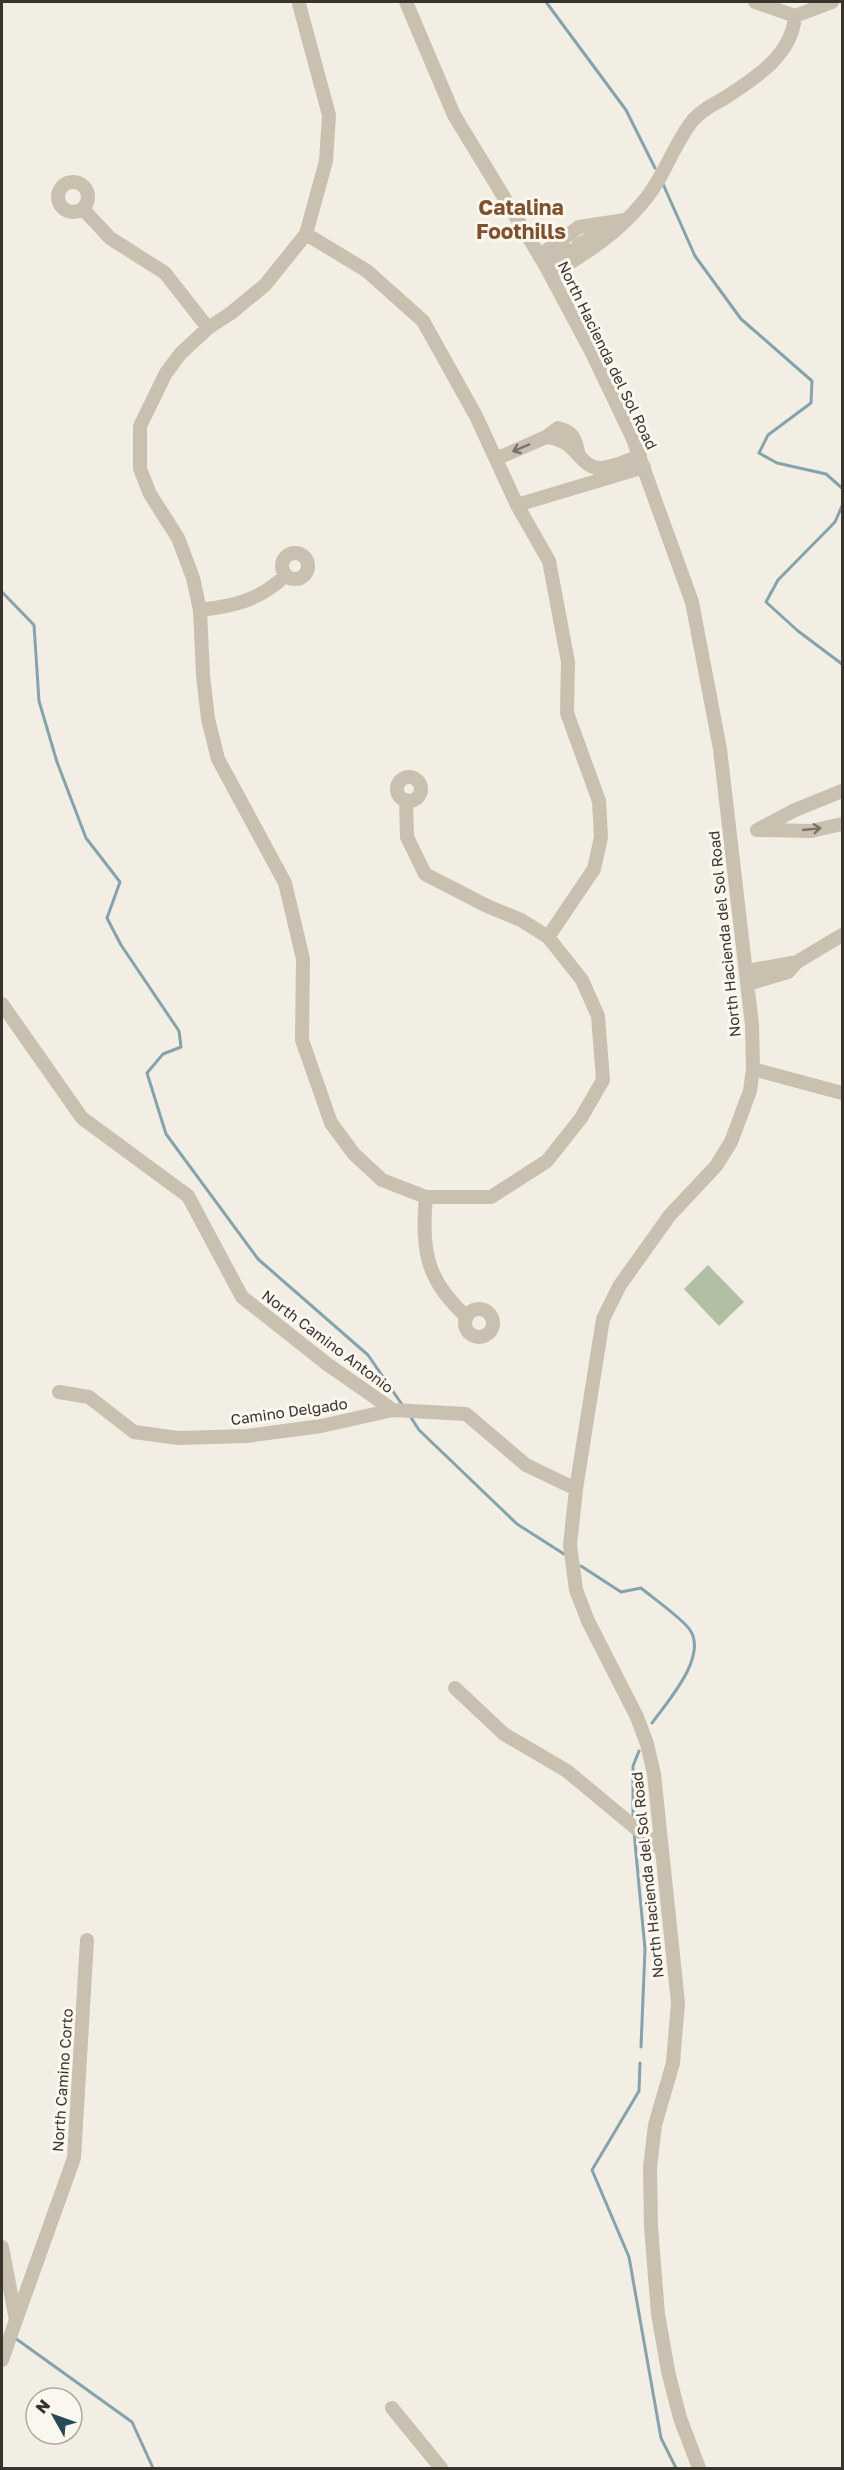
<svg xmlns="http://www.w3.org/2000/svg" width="844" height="2470" font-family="'Golos Text',sans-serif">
  <rect width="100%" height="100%" fill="#f2eee3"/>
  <path fill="#b1c0a4" d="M708,1265L744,1302L719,1326L684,1289Z"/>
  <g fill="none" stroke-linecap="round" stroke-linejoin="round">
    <path stroke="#85a3ac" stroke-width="3" d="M546,2L626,110L655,168
      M663,184L695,256L741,319L812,381L811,403L768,435L759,453L777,463L826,474L842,488
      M842,506L835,522L778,580L766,602L798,631L842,664
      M2,592L34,625L39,701L57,762L86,838L120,882L107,918L121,945L179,1031L181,1047L163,1054L147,1073L166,1134L258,1259L368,1355L403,1406
      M410,1416L419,1430L517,1524L564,1554
      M581,1566L621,1592L641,1588C653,1598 683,1619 690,1630C708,1657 667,1702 652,1723
      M633,1819V1766L639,1751
      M634,1832L645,1949L641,2047
      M640,2063L639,2091L592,2170L629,2257L661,2438L676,2468
      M15,2338L132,2422L153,2468"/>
    <path stroke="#c9c0b0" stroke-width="14" d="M406,2L454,115L544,263L592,353L633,439L692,602L720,749L752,1025L753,1069L750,1091L731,1142L716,1166L670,1215L620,1285L603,1319L576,1489L570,1545L576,1590L588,1621L637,1717L647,1744L654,1774L678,2003L673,2063L655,2125L650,2167L651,2227L658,2314L668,2371L680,2418L699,2468
      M755,2L795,16L832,2
      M299,4L329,115L326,161L306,234L265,285L231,313L208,328L181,353L166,373L140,426V469L150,494L178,538L193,578L200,610L203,675L208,719L218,759L285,883L303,959L302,1040L331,1123L354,1154L382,1180L426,1197H491L547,1161L581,1118L603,1080L598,1016L582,980L548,937L521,920L487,906L425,874L407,837L406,800
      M58 197a15 15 0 1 1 30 0a15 15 0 1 1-30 0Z
      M83,209L110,238L165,273L208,328
      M306,234L367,271L423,321L476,416L517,505L549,561L568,662L567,713L599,801L601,837L594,869L548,937
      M578,245L612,227
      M539,256L579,227L625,220
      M545,265L568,250
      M550,275C585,254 617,234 643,202C664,178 673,145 693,120C702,110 712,105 723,99C754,79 792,56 795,16
      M546,437C576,439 579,466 598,468C610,469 628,460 640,456
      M496,459L546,437L558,428C572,431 575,438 578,451
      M517,505L644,467
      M282 566a13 13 0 1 1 26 0a13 13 0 1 1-26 0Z
      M200,610C235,606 260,600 286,575
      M397 789a12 12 0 1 1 24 0a12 12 0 1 1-24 0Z
      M842,791L795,810L757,830L811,831L842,824
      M747,971L792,963
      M748,984L788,972L797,962L842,935
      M2,1004L82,1118L188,1196L242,1297L327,1364L393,1410L466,1414L526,1465L576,1489
      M753,1069L842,1093
      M426,1197C421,1249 426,1281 467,1317
      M465 1323a14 14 0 1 1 28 0a14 14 0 1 1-28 0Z
      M59,1392L89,1397L134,1432L178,1438L247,1436L321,1426L393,1410
      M455,1688L504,1734L567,1771L661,1849
      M2,2247L16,2320L2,2360
      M16,2320L74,2158L87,1940
      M392,2408L441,2468"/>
  </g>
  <defs><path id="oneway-shaft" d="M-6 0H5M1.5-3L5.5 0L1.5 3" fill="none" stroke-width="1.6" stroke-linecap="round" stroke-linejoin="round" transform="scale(1.5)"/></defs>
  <g stroke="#7a7268">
    <use href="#oneway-shaft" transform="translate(521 448) rotate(157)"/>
    <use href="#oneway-shaft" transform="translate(812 829) rotate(-6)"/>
  </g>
  <g text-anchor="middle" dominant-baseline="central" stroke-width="6" stroke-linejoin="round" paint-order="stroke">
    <g font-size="15" fill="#39332d" stroke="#faf7ef">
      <text transform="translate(608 355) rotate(64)">North Hacienda del Sol Road</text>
      <text transform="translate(724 934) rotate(-96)">North Hacienda del Sol Road</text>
      <text transform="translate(328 1341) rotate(37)">North Camino Antonio</text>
      <text transform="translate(289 1411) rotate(-8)">Camino Delgado</text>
      <text transform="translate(647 1875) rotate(-96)">North Hacienda del Sol Road</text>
      <text transform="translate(62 2080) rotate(-86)">North Camino Corto</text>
    </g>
    <g font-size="21" font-weight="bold" fill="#80512e" stroke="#faf7ef">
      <text x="521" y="207">Catalina<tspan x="521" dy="24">Foothills</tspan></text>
    </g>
  </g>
  <rect width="844" height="2470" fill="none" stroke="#39332d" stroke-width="6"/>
  <g transform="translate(54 2416) rotate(310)"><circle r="28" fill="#faf7ef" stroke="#ada9a1" stroke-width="1.5"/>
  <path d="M0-4.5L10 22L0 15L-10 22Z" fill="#264b57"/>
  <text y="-9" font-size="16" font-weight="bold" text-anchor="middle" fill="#39332d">N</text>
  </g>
</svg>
